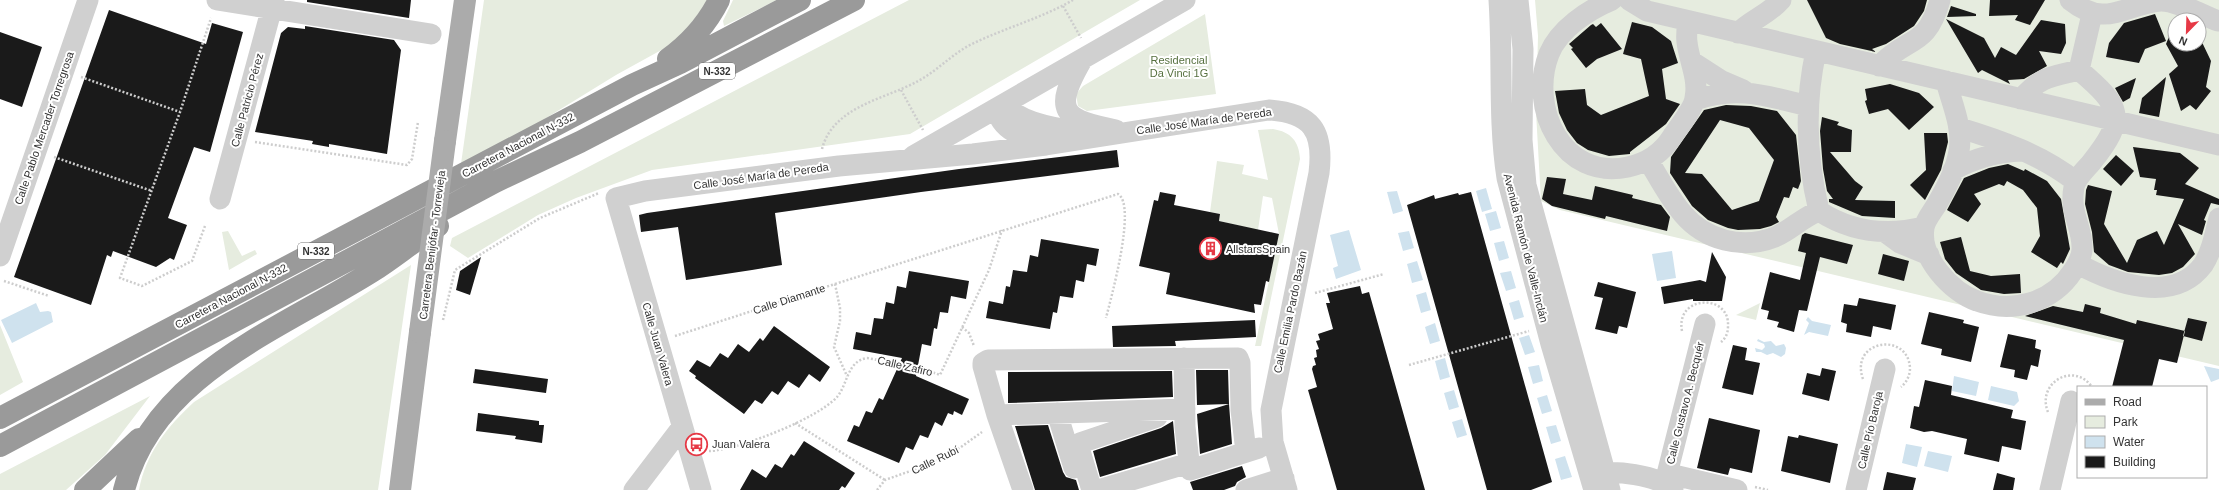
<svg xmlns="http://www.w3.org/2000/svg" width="2219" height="490" font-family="Arial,sans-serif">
  <rect width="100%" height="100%" fill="#fff"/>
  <path fill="#e6ecdf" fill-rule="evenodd" d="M484,0H709L681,36L665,48L616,75L460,171Z
    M733,0H777L724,26L723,21Z
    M909,0H1140L910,134L652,170L576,198L538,215L468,258L450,246L452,238Z
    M1535,0H2219V366L1560,210L1541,201L1536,112L1538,36ZM2175,20H2199V44H2175Z
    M1205,14L1216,94L1087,111L1078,106L1076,94L1083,86Z
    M1273,129C1291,132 1299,141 1300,159L1261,346H1255L1279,234L1272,198L1263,196L1258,230L1219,221L1220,214L1210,212L1217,161L1244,165L1242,174L1268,180L1258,130Z
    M228,231L242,256L255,250L257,254L229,270L222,232Z
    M411,265L378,490H139C146,453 167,427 194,402Z
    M1760,303L1756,320L1736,315Z
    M0,325L23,382L0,395Z
    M150,396L105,455L66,490H0V474Z"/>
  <path fill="#cfe2ee" d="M1486,188L1492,209L1482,212L1476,191Z
    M1397,191L1403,211L1393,214L1387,192Z
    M1496,211L1501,228L1490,231L1485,214Z
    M1349,230L1361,270L1336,279L1333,268L1338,266L1330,235Z
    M1409,231L1414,248L1403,251L1398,233Z
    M1504,241L1509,258L1499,261L1494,243Z
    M1672,251L1676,278L1657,281L1652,254Z
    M1417,261L1423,280L1412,283L1407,264Z
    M1511,271L1516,288L1506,291L1500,273Z
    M1426,292L1431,310L1421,313L1416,295Z
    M1519,300L1524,317L1514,320L1509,303Z
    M36,303L40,312L48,311L51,312L53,322L12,343L1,320Z
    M1808,317L1812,321L1831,325L1828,336L1809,332L1804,335L1809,323L1806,320Z
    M1435,323L1440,341L1430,344L1425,327Z
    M1529,335L1535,352L1525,355L1519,338Z
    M1758,339L1764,342L1771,341L1776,346L1784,344L1786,348L1785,354L1781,357L1773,353L1767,355L1761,352H1756L1755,348L1762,350L1765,347L1764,344L1757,341Z
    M1445,358L1450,377L1440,380L1435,361Z
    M1539,365L1543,381L1533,384L1528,367Z
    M2204,366L2219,369V379L2211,382Z
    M1954,376L1979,382L1976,396L1952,391Z
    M1991,386L2017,392L2019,401L2014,406L1988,400Z
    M1454,390L1459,407L1449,410L1444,393Z
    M1547,395L1552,411L1542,414L1537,398Z
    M1462,419L1467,435L1457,438L1452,422Z
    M1556,425L1561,441L1551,444L1546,427Z
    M1906,444L1922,447L1917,467L1902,463Z
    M1928,451L1952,456L1948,472L1924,466Z
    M1565,456L1572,477L1561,480L1555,459Z"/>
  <path fill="#1a1a1a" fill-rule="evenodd" d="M307,0H411L409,18L307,2Z
    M1807,0H1927L1924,11L1914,26L1886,44L1872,49L1876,52L1840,44L1826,38Z
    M1990,0H2045L2030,25L2015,20L2018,15L1989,16Z
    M1951,6L1976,14V16L1947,17Z
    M109,10L206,44L212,23L243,32L210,152L194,147L168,218L187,225L174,260L170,258L156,267L113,251L111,257L107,255L91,305L14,277Z
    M2155,14L2166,41L2145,49L2139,63L2106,57L2109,43L2124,23Z
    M1946,19L1984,38L1995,58L2001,47L2016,55L2041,20L2065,24L2066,43L2061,54L2039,51L2047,66L2024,79L2008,80L2010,84L1982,70L1978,73Z
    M1632,22L1652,27L1671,41L1678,63L1662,69L1666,99L1680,104L1666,124L1630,152V154L1609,156L1588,150L1577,143L1567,130L1559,113L1555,91L1585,89L1587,105L1601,115L1649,96L1641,59L1623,54Z
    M2175,22V44H2199V36L2211,61L2206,87L2211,91L2196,110L2190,105L2181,111L2169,74L2178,66L2166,44Z
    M1601,23L1622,49L1597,59L1586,68L1571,49L1573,48L1569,44L1591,25L1593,24L1596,27Z
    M305,26L394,40L401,50L387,154L329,144V147L312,144L313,141L255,132L281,33L288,27L305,29Z
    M0,32L42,47L22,107L0,99Z
    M2166,77L2159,117L2139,113L2142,98Z
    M2136,78L2130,98L2123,102L2115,88Z
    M1890,84L1919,93L1934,107L1909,130L1888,109L1869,114L1865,101L1867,100L1865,89Z
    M1726,105L1751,106L1777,111L1796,135L1801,181L1798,189L1793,187L1789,198L1784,197L1776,217L1779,222L1771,226L1760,229L1738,230L1728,228L1708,220L1692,206L1670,173L1671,157L1704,110ZM1720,120L1749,128L1774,160L1759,201L1732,210L1702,174L1685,173Z
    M1822,117L1839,122L1837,125L1852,130L1851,152H1830L1855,181L1863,187L1855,200L1895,201V218L1862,216L1829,202V199H1833L1827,191L1823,169L1820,131Z
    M1924,133H1947L1948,142L1941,170L1925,200L1910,185L1926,170Z
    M2133,147L2180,153L2199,168L2185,184L2219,199V205L2211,203L2204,220L2206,221L2202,235L2178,224L2195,254L2183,267L2172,273L2159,275L2128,272L2109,265L2094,252L2092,232L2085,204L2086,190L2088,185L2112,191L2104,224L2127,263L2137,240L2157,231L2164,245L2184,199L2156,195L2157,190H2154L2156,179L2140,177Z
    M1117,150L1119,167L921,192L775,213L782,265L752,270L686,280L678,227L641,232L639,215L647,213L959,169Z
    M2116,155L2134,171L2121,186L2103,169Z
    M2008,164L2024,171L2025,169L2047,181L2061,199L2070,249L2063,264L2061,262L2057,268L2031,252L2040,236L2037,208L2023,190L2007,181L2004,186L1999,184L1974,194L1981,204L1968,222L1947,210L1964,178L1989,168Z
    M1547,177L1566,179L1563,194L1592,200L1595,186L1633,195L1632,198L1661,205L1670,217L1667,231L1606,216L1605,219L1552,206L1542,199Z
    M1160,192L1176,195L1174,205L1220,214L1219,221L1279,234L1269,282L1266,281L1261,305L1254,304L1255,313L1166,294L1170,273L1139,266L1154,200L1158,201Z
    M1471,192L1552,482L1531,490H1487L1407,205L1434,195L1435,199L1458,193L1459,195Z
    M1805,233L1853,245L1847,264L1820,257L1807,311L1799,310L1794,332L1777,327L1779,322L1767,319L1769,311L1761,309L1770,272L1800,280L1806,253L1798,251L1802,235Z
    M1961,237L1970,271L1991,276L2020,274L2021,293L2004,294L1981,290L1956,273L1945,259L1940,242Z
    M1041,239L1099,249L1096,266L1087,264L1084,282L1076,280L1073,298L1060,296L1057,313L1053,312L1050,329L986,318L989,301L1003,304L1006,286L1010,287L1013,270L1027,272L1030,255L1038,257Z
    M1712,252L1726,277L1722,301H1693V299L1664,304L1661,287L1700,280L1706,282Z
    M1883,254L1909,261L1904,281L1878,274Z
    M481,257L470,295L456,290L460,271Z
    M909,271L969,281L966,299L951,296L948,313L940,312L937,329L934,328L931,346L922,344L916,376L969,399L962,415L954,411L953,415L948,413L942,426L935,422L928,438L920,435L913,450L906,447L899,463L847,441L854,425L859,427L866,411L872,413L879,398L883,400L902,358L853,349L856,332L871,335L874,318L883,319L886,302L894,304L897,286L906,288Z
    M1598,282L1636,292L1627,328L1619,326L1617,334L1595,329L1603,298L1594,296Z
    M1360,286L1362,294L1369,292L1425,490H1337L1308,390L1317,387L1312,369L1313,366L1316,365L1314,358L1317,357L1316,350L1319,349L1316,341L1320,340L1318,334L1333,329L1326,303H1330L1327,293Z
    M1859,298L1896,305L1891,330L1873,326L1871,337L1846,332L1847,324L1841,322L1844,304L1857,306Z
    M2085,304L2101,308L2100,313L2136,324L2137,320L2185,331L2177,363L2159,359L2152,387H2112L2124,340L2025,316L2053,306L2083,312Z
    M1929,312L1964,320L1963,323L1979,327L1971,362L1941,355L1942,349L1921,344Z
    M2188,318L2207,322L2202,341L2183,336Z
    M1255,320L1256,337L1175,341L1176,346L1113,347L1112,326Z
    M774,326L830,367L820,382L809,374L799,388L788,381L778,395L772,391L762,404L755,400L744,414L695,378L696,376L689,371L697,360L710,367L720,353L728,358L738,344L749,352L760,338L763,341Z
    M2008,334L2036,340L2035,348L2041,350L2038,367L2031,365L2027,380L2014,377L2015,370L2000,367Z
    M1733,345L1747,348L1745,360L1760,363L1753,395L1722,388Z
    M1822,368L1836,371L1829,401L1802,394L1807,373L1820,376Z
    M475,369L548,379L546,393L473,383Z
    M1196,370H1228L1229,404L1197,405Z
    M1172,371L1173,397L1008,403V372Z
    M1925,380L1952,386L1951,395L2013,410L2011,418L2026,421L2021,450L2002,446L1999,462L1964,454L1967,439L1932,431L1924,432L1910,428L1914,406L1919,407Z
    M1229,404L1232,444L1200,454L1197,414Z
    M478,413L539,421V425H544L542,443L515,439L516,436L476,431Z
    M1709,418L1760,430L1752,473L1730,468L1728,475L1697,468Z
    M1173,421L1176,454L1100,477L1093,451L1161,428Z
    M1048,425L1063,472L1066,477L1076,480L1079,490H1035L1015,426Z
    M1799,435L1838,444L1830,483L1781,471L1788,436L1798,438Z
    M804,441L855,473L845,488L842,486L839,490H740L752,469L766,478L775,464L782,468L791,454L794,456Z
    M1242,466L1246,477L1237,482L1235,486L1224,490H1193L1190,482Z
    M1887,472L1916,478L1913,490H1883Z
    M1997,473L2015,478L2013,490H1993Z"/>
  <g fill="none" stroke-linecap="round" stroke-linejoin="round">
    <path stroke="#cdcdcd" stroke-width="2.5" stroke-dasharray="2 2" stroke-linecap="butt" d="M1063,6L1081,38
      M81,77L180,112
      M901,90L923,130
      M255,142L407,165L412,159L418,122
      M822,149C833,106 886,99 918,81C937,71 951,55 970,45C1004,28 1040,19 1073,0
      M54,157L152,191
      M205,226L192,261L142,286L120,278L180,112L211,18
      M4,281L49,296
      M835,284L1118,194C1137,205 1111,298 1106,318
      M1315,293L1384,274
      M443,320L455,270L540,218L599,193
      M962,327L969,333L974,346
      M1682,331C1675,295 1730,293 1728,326C1728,333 1726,338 1721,342
      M675,336L835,284L840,308V321L834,347L847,376
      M1409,365L1529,331
      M1863,379C1849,340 1908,331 1910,368C1910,375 1907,382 1901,387
      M2048,412C2036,383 2074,361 2092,387
      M795,423L885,480
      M709,451C738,450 817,419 837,397C848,384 847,361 867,358L921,368L940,375L989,270L1002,230
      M1755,487L1768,490
      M877,490L885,480L930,464L961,447L982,432"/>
    <path stroke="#d0d0d0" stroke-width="21" d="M217,0L431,34
      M1499,0C1503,59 1498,120 1507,178L1551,344L1594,490
      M1518,0L1523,49L1522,140L1526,185L1610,490
      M1612,0C1588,10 1559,29 1549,54C1528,108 1563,181 1628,167C1646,163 1662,153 1672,137C1678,128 1694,108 1695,98C1699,79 1689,61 1687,42C1686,35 1687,28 1688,21
      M1629,0L1647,11L2219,145
      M2070,0C2106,29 2123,5 2160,1C2175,0 2203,15 2218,21
      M1738,33C1751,20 1769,14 1781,0
      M1816,51C1804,105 1806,157 1819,211C1851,232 1887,236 1924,227
      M1082,60C1053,110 1061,120 1116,130
      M1691,61L1722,81L1743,90
      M1879,66C1909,35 1926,49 1940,0
      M1946,81C1952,104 1963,127 1959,151C1956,170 1946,188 1937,204C1933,211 1925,220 1924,228C1919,257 1951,292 1977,301C2012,314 2052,303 2073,271C2077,265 2082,257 2082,249C2083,227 2069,214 2074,187C2076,178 2085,170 2091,163C2128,117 2121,106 2079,70
      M2021,99C2041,76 2051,77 2079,70L2092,14
      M1695,100C1737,85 1767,96 1808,106
      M1007,103C1015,124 1066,130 1087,133
      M997,108C999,130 1026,139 1044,144
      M1960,128C2000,140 2042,155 2075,181
      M913,156L1185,0
      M1648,160C1659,178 1669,198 1683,214C1705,240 1742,250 1775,237C1791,230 1803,217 1819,211
      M1953,170C1975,158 1996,152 2022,151
      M220,199L274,0
      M1885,232L1900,243L1929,255
      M0,256L88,0
      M2078,264C2113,283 2173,305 2203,265C2212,251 2215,234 2219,218
      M1184,358L1185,427L1190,470L1259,448
      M1057,413L1074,468
      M997,415L1185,409
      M1592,475C1613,469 1658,475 1673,490
      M1665,482L1705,324
      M1665,482L1678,476L1737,490
      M634,490L682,427
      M701,490L616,198L645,191L839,166L973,154L1046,145L1269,110C1312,113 1324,131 1319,173L1271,410L1273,442L1287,490
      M1023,490L997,415L983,366V363L988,360L1238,358L1240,363L1241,410L1246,452
      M1094,490L1091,487L1079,448L1080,443L1157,417
      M1098,490L1189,463
      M1246,490L1284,478
      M1856,490L1885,369
      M2050,490L2071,401"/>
    <path stroke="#ababab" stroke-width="22" d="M445,141L465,0
      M400,490L420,332"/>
    <path stroke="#9a9a9a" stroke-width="22" d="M668,59C690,43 707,24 719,0
      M0,418L632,85L680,63L800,0
      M0,446L495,182L580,142L854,0
      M85,490L139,439
      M124,490C152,375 283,328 373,271C395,257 415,240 438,226"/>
    <path stroke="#ababab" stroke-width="22" d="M420,332L445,141"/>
  </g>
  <defs>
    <symbol id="building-ring" viewBox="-11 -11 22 22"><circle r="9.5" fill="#fff" stroke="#e63946" stroke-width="1.5"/><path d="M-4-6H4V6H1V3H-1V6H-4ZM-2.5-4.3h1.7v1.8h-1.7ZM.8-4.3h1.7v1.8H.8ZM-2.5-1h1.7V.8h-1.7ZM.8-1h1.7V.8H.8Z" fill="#e63946"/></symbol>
    <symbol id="bus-ring" viewBox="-11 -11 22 22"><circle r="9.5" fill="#fff" stroke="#e63946" stroke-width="1.5"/><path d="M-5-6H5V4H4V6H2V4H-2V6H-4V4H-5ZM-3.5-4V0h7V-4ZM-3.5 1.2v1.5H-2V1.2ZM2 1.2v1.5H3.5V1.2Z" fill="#e63946"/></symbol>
  </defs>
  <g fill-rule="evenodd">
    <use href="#building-ring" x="1198" y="236" width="25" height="25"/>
    <use href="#bus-ring" x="684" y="432" width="25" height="25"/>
  </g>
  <g text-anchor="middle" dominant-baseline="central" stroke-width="4" stroke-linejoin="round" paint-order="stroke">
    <g fill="#fff" stroke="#707070" stroke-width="1">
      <rect x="699" y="63" width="36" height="16" rx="3"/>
      <rect x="298" y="243" width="36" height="16" rx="3"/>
    </g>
    <g font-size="10" font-weight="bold" fill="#333">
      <text x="717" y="71">N-332</text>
      <text x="316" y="251">N-332</text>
    </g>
    <g font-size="11" fill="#56703f" stroke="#fff">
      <text x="1179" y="60">Residencial<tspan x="1179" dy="13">Da Vinci 1G</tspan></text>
    </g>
    <g font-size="11" fill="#333" stroke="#fff">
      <text transform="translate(247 100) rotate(-75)">Calle Patricio Pérez</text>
      <text transform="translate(1204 121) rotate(-8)">Calle José María de Pereda</text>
      <text transform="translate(44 128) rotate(-71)">Calle Pablo Mercader Torregrosa</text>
      <text transform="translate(518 145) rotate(-28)">Carretera Nacional N-332</text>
      <text transform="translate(761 176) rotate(-8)">Calle José María de Pereda</text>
      <text transform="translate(432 245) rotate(-83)">Carretera Benijófar - Torrevieja</text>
      <text transform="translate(1526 248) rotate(76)">Avenida Ramón de Valle-Inclán</text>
      <text transform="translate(231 296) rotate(-28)">Carretera Nacional N-332</text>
      <text transform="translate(789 299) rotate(-18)">Calle Diamante</text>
      <text transform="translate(1290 312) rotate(-78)">Calle Emilia Pardo Bazán</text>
      <text transform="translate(658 344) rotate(74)">Calle Juan Valera</text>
      <text transform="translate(905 366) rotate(13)">Calle Zafiro</text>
      <text transform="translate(1685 403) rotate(-76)">Calle Gustavo A. Becquér</text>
      <text transform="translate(1870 430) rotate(-77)">Calle Pío Baroja</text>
      <text transform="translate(935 460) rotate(-26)">Calle Rubí</text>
    </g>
    <g font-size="11" fill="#333" stroke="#fff" text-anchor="start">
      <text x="1226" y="249">AllstarsSpain</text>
      <text x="712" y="444">Juan Valera</text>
    </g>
  </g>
  <rect x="2077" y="386" width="130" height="92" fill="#ffffff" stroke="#adadad"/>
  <rect x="2085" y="399" width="20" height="6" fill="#ababab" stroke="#adadad"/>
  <text x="2113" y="406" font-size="12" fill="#333333">Road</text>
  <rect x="2085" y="416" width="20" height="12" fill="#e6ecdf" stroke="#adadad"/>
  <text x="2113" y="426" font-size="12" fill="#333333">Park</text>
  <rect x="2085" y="436" width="20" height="12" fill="#cfe2ee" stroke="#adadad"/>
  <text x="2113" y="446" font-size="12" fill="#333333">Water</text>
  <rect x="2085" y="456" width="20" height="12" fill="#1a1a1a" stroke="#adadad"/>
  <text x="2113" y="466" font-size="12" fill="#333333">Building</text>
  <g transform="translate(2187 32) rotate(203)"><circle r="19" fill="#ffffff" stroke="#adadad"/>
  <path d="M0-3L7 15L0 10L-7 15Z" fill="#e63946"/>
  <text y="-6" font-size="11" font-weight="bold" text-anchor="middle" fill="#333333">N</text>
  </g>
</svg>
